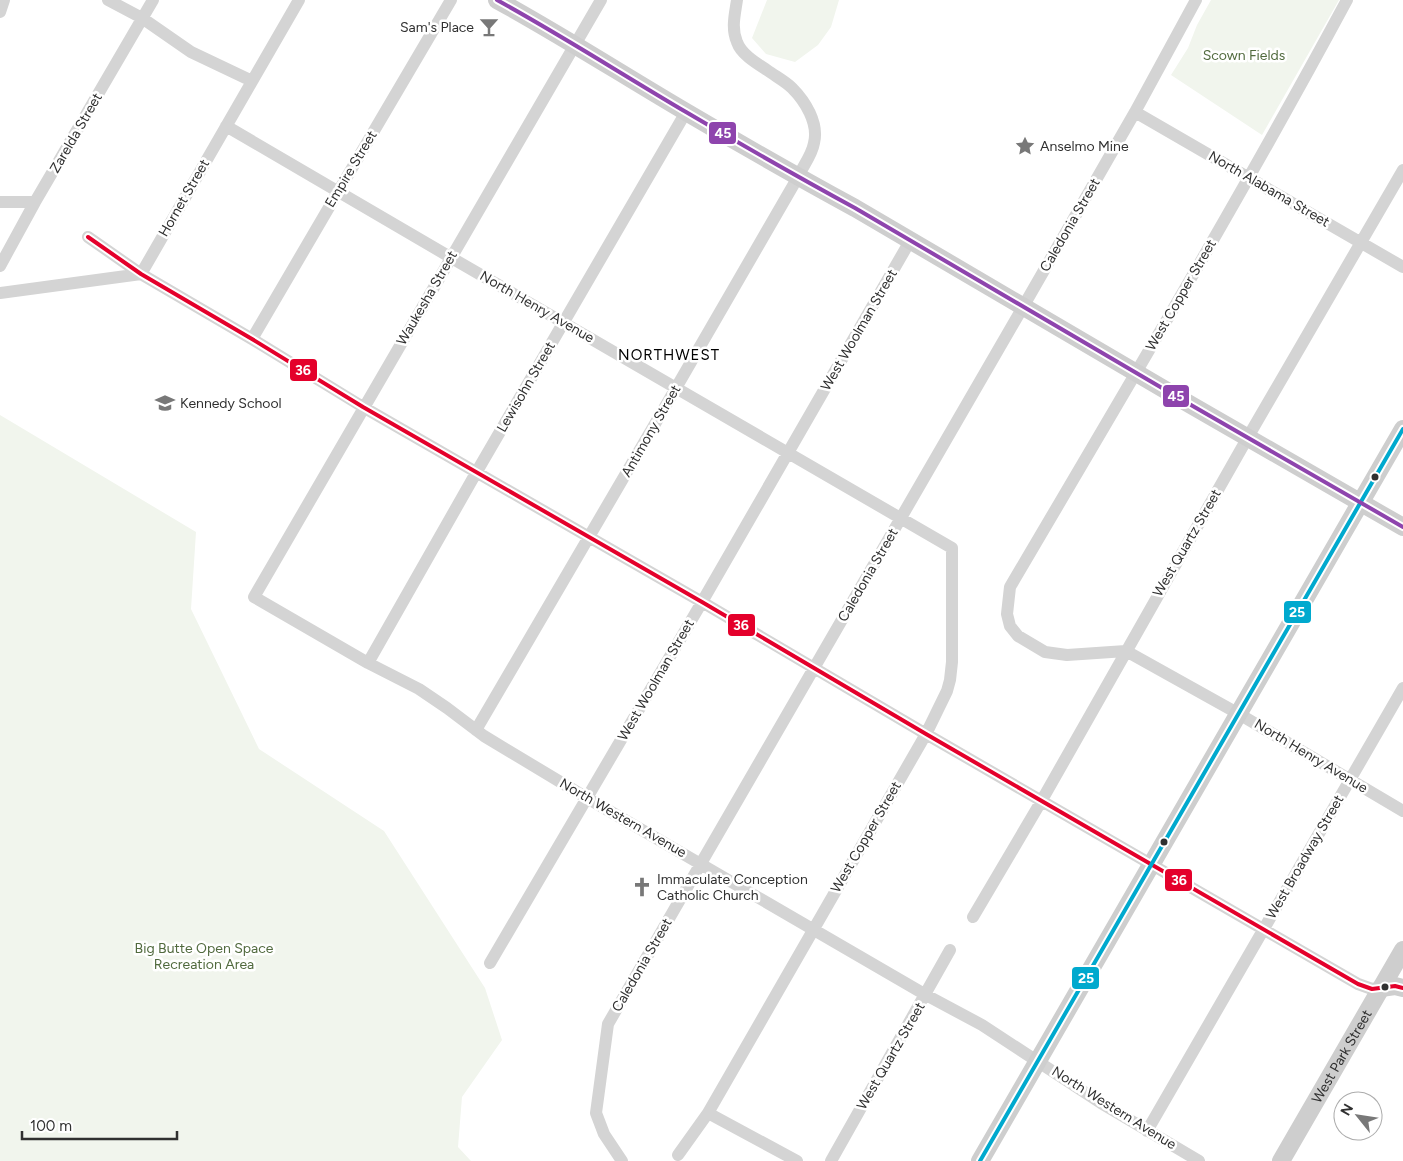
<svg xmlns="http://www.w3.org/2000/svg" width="1403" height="1161" font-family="Figtree,sans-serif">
  <rect width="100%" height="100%" fill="#fff"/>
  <path fill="#f1f5ed" d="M767,0H839L831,27L818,45L795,62L766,54L752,38Z
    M1211,0H1339L1262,135L1171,75L1188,48L1197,25Z
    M0,415L196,532L191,609L259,749L384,831L485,988L502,1040L462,1097L458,1147L471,1161H0Z"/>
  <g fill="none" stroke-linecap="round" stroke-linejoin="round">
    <path stroke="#d4d4d4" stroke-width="12" d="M108,0L142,18L191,52L252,81
      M601,0L254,597L368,663L419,689L447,708L484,736L587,798L926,995L982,1025L1101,1103L1199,1161
      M1347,0C1240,199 1124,393 1010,587L1007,614L1010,626L1018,636L1045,652L1067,655L1126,651L1239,714L1403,811
      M0,12L4,0
      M1135,112L1403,267
      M226,126L450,257L952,548V662L950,680L947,691L926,734L708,1113L678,1155
      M0,202H35
      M88,237L141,274L252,339L363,407L702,602L926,734L1358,984L1372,989L1381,988
      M0,266L35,202L153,0
      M0,293L141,274L299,0
      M252,339L338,192L451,0
      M368,663L476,473L686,112
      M476,730L676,388L798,177C803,166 812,155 814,143C819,123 805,101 792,88C785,81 775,76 767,70C756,63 741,54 737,42C731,28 735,14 737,0
      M973,917L1042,800L1248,437L1403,170
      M490,963L702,602L910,241
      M708,1113L797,1161
      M1147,1131L1403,688
      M622,1161L604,1134L596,1113L608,1024L1023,307L1135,112L1196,0
      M831,1161L950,950"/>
    <g stroke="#cecece" stroke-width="18">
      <path d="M497,0C561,35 623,75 686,112C742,145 798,177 855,208L1191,405L1403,527"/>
      <path d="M1381,988L1395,986L1403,988"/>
      <path d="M980,1161L1403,429"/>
      <path id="s1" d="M1281,1161L1403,950"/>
    </g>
    <defs>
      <path id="bus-1" d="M88,237L141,274L252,339L363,407L702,602L926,734L1358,984L1372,989L1395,986L1403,988"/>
      <path id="bus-2" d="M980,1161L1403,429"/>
      <path id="bus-3" d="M497,0C561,35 623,75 686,112C742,145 798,177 855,208L1191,405L1403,527"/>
    </defs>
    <use href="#bus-1" stroke="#fff" stroke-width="8"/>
    <use href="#bus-2" stroke="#fff" stroke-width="8"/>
    <use href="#bus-3" stroke="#fff" stroke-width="8"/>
    <use href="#bus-1" stroke="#e4002b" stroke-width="4"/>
    <use href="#bus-2" stroke="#00a9ce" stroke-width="4"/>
    <use href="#bus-3" stroke="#8e44ad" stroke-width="4"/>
  </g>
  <defs>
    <symbol id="bar-bare" viewBox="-9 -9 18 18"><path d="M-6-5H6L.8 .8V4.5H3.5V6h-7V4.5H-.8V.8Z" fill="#787878" stroke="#fff" stroke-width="2.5" paint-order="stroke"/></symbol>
    <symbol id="sight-bare" viewBox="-9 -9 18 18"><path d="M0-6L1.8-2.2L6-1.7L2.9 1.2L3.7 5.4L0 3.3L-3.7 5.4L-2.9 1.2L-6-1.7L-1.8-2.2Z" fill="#787878" stroke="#fff" stroke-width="2.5" paint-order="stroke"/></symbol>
    <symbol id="school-bare" viewBox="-9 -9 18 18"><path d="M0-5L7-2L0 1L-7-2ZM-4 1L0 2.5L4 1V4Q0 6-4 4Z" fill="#787878" stroke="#fff" stroke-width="2.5" paint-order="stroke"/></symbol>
    <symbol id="church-bare" viewBox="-9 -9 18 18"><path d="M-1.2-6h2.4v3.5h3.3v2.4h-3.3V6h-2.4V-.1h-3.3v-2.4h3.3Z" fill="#787878" stroke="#fff" stroke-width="2.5" paint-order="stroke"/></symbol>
  </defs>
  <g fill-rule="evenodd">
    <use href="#bar-bare" x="475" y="13" width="28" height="28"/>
    <use href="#sight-bare" x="1011" y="132" width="28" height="28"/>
    <use href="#school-bare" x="151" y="389" width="28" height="28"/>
    <use href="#church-bare" x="628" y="873" width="28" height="28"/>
  </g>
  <g fill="#303030" stroke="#fff" stroke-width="2">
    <circle cx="1375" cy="477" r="4.5"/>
    <circle cx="1164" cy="842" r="4.5"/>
    <circle cx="1385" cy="987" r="4.5"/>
  </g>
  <g text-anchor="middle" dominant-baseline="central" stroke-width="5" stroke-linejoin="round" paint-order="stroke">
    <g font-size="14" fill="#303030" stroke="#fff" text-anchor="start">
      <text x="474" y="27" text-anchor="end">Sam's Place</text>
      <text x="1040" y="146">Anselmo Mine</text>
      <text x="180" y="403">Kennedy School</text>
      <text x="657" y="879">Immaculate Conception<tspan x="657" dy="16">Catholic Church</tspan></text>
    </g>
    <g font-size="14" fill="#516a3e" stroke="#fff">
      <text x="1244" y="55">Scown Fields</text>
      <text x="204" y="948">Big Butte Open Space<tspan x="204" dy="16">Recreation Area</tspan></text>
    </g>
    <g font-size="14" fill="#303030" stroke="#fff">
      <text transform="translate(76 133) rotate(-60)">Zarelda Street</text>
      <text transform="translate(351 169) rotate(-59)">Empire Street</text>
      <text transform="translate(1269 189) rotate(30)">North Alabama Street</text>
      <text transform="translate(184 198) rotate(-60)">Hornet Street</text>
      <text transform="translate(1070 225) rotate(-60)">Caledonia Street</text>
      <text transform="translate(1181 295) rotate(-60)">West Copper Street</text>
      <text transform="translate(427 298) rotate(-60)">Waukesha Street</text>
      <text transform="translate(537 307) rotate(30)">North Henry Avenue</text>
      <text transform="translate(859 330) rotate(-60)">West Woolman Street</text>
      <text transform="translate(526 387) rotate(-60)">Lewisohn Street</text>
      <text transform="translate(651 431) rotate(-60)">Antimony Street</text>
      <text transform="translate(1187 543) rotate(-60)">West Quartz Street</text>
      <text transform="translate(868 575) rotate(-60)">Caledonia Street</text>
      <text transform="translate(656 680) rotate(-60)">West Woolman Street</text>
      <text transform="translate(1311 756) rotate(31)">North Henry Avenue</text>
      <text transform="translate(623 818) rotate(30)">North Western Avenue</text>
      <text transform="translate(866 837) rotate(-60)">West Copper Street</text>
      <text transform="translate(1305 857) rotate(-60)">West Broadway Street</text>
      <text transform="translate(642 965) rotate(-60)">Caledonia Street</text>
      <text transform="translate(891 1056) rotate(-60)">West Quartz Street</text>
      <text stroke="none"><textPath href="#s1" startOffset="121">West Park Street</textPath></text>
      <text transform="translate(1114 1108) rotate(32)">North Western Avenue</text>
    </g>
    <g font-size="15" letter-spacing="1" fill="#000" stroke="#fff">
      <text x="669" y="355">NORTHWEST</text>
    </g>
  </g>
  <g stroke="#fff" stroke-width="2">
    <rect x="708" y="121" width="29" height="24" rx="5" fill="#8e44ad"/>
    <rect x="289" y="358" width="29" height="24" rx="5" fill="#e4002b"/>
    <rect x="1162" y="384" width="28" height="24" rx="5" fill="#8e44ad"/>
    <rect x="1283" y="600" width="29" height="24" rx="5" fill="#00a9ce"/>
    <rect x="727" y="613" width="29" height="24" rx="5" fill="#e4002b"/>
    <rect x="1164" y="868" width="29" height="24" rx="5" fill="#e4002b"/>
    <rect x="1071" y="966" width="29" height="24" rx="5" fill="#00a9ce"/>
  </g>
  <g font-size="14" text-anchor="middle" font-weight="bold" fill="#fff">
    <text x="723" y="138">45</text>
    <text x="303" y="375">36</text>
    <text x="1176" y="401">45</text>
    <text x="1297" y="617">25</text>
    <text x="741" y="630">36</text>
    <text x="1179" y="885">36</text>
    <text x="1086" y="983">25</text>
  </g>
  <g transform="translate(1358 1116) rotate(300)"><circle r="24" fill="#ffffff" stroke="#acacac"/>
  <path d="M0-4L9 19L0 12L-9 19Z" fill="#787878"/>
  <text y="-8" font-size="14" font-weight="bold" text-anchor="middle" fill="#303030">N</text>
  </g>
  <path d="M22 1131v8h155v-8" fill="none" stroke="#303030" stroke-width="2.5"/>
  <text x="30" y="1131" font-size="15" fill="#303030" stroke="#ffffff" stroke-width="4" paint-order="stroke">100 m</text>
</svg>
